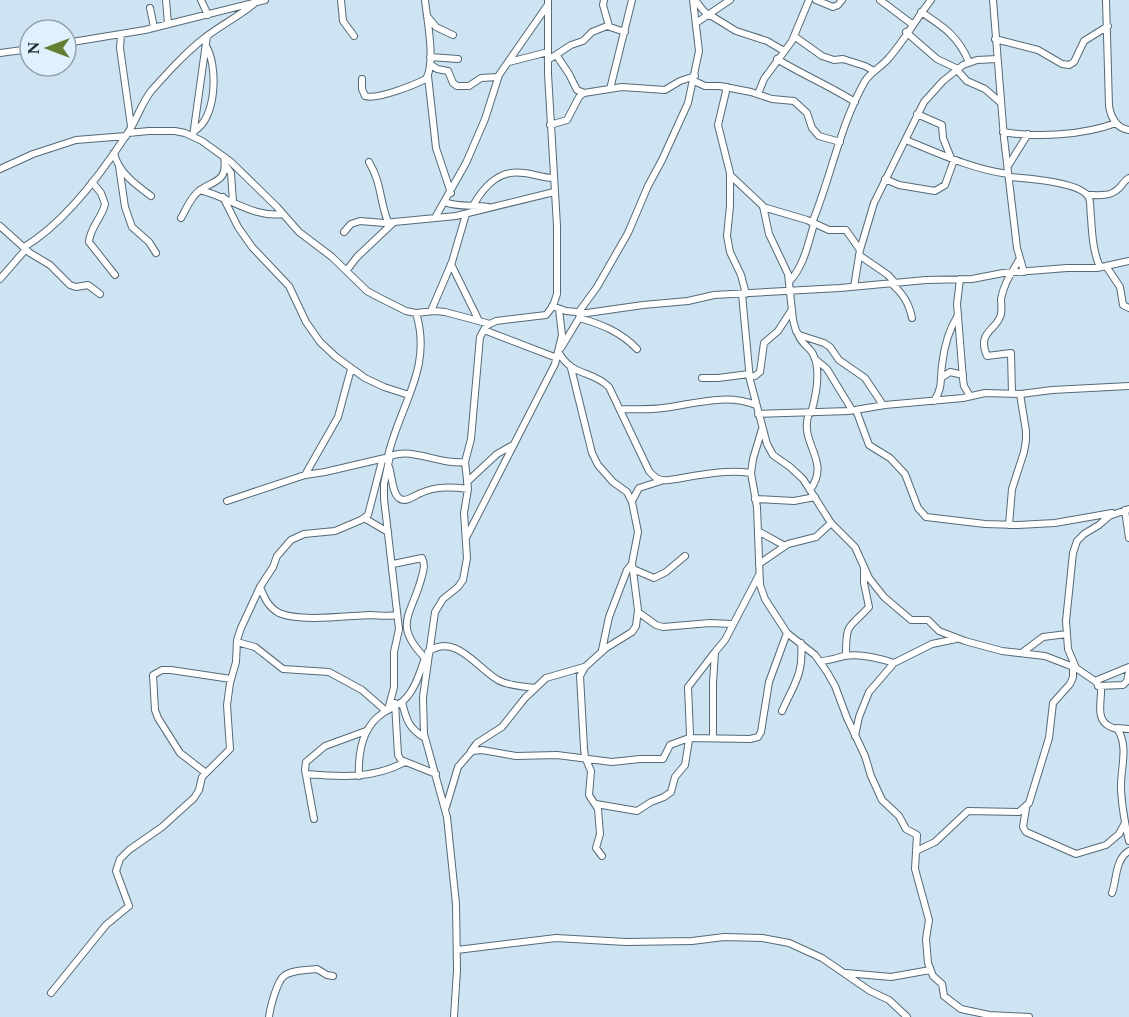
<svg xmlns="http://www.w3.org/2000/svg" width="1129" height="1017" font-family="Spectral,serif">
  <rect width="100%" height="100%" fill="#cfe4f3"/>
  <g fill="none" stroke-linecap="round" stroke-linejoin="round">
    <defs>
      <path id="street" d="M166,0L168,24
        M201,0L208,15
        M341,0L343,21L354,36
        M604,0L603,5L609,26
        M695,0L703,10L709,16
        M816,0L833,7L838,5L842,0
        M880,0L912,24
        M993,0L1004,138L1017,248L1024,272
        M1106,0L1109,106C1111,118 1116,128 1129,130
        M150,8L154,27
        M921,12C944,27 958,36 969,62
        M710,15L736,31L767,41L784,51
        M427,16L436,27L453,35
        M696,23L730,0
        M906,32L937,59L958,69
        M121,34L120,48L131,126
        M794,36L822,56L834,60L843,59L865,66L874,71
        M995,39L1038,50L1062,64L1069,65L1074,62L1084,41L1108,26
        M66,43L145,30L265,0
        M0,53L30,49
        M557,56L569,74L577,90L584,93
        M430,57L458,59
        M777,59C803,75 830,86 855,102
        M548,60L571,45L583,41L592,32L607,26L625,32
        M509,62L548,52
        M430,64L437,69L448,71L453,83L457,86H469L481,78L498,77
        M957,70L967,81L985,89L1001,103
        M428,76L436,148L451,193
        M362,79V89L365,96C377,100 414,85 426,79C436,62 427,20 425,0
        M694,81L705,86H720L751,92L772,99L794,101L807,113L812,128L819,136L840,142
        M727,87L718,125L730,173V206L727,236L730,252L741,275L746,294
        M610,89L632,0
        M758,94L764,79L792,41L809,0
        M917,114L942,125L943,138L951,158
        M550,125L567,120L579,97L584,93L622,87L665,90L680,81L695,76
        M194,131C217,119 218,65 206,46
        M1003,132C1037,138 1084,135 1116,123
        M128,133L149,131H175L185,133L202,141L231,162L277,207L299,232L332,257L367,291L380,298L406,311L416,313L435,311L445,312L490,324
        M193,136L207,36
        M906,140C940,154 972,169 1008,174
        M114,153C118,172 136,185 151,196
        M369,162C382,184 379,199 388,222
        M119,166L125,207L132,227L149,242L156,253
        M226,166L231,173L233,202
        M1008,166L1028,134
        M0,169L33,154L76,140L126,136
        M730,175L763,206L769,234L788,274L793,320L796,331L799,335L824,343L830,347L839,360L865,378L883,405
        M1009,177C1024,178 1083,182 1089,198C1091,203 1090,211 1091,217C1092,233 1093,252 1100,267
        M885,179L899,185L935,191L945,185L954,160
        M92,182L101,193L105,204C102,218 90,227 89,242L115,275
        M200,190C229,197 253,218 283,214
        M1087,195C1098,195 1110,197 1118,189C1123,185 1123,181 1129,178
        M223,197L238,227L252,247L289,286L306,322L320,342L336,357L365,378L384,387L409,395
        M445,202C459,208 474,204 488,207
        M474,204C485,185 500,169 524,173C534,174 543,178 553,178
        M763,207L807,220L829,230H846L860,250
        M436,216L466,163L485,119L499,75L547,6
        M181,218C185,211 189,202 194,196C207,179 229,187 224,157
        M812,223C831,177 840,125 865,81C871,72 881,67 888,59C904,41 916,19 931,0
        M0,226L30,253L50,265L70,285L76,287L88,285L100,294
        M344,232L351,224L360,221L384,223L456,216L554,192
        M24,247C65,223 101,174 127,134C137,120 141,103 152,90C169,71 187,51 207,36C223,24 241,15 256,2
        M859,255L888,275L895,283
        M451,264L479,321
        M1106,266L1120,287L1123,305L1129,308
        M347,270L357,257L394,222
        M0,279L26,249
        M960,279L957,304L963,379L964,386L970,396
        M789,282C804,266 808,244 814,224
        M892,284C903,294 909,303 912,318
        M854,287L860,250L874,203L924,102L943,81L963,65L977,60L997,59
        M742,294L750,380L767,444L773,455L790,467L803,479L831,523L855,547L869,578L884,597L911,620H928L939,631L965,641L1002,651L1045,656L1076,668
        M552,306L566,311L587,313L643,305L688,301L714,295L840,288L926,280L972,279L1003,273L1067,268H1097L1129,261
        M431,311L452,262L466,214
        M578,313L597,287L628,233L648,186L662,160L688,103L699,51L693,0
        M579,318C601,324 621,332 637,349
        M484,330L557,358
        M798,334C801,344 809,346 813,354C821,370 816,396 811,413
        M561,348L581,315
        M559,353C573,377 592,370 609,387L649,471C655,478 659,481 669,480C696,476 724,469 751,473
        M815,359L827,369L852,410
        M571,368L592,453L598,465L613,482L627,492L632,502L638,532L632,563L638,610L636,626L632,632L606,648L585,667L580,676L584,748L585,757L591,771L589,795L598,809L600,834L596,848L602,856
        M749,377L755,376L760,372L764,343L778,331L791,311
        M702,378H718L749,374
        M941,378L950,372L963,375
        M1012,394L1011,353L987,356C976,331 998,330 1001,314C1002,309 1001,304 1001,299C1004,283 1011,274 1019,260
        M934,401C943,388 940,379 942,365C944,347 948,331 958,315
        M620,409C635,409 649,410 663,408C694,404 726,393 756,405
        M856,410L869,445L890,458L905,474L918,508L926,517L985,524L1018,525L1055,523L1112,513
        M809,413C798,444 832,460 810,490
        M758,414L849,411L885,405L963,398L985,393L1021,394L1052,390L1129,386
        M762,429L753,459L751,473L757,507L760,585L765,599L787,633L815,655L827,672L835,686L847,718L865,756L871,776L882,800L899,816L906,829L917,835L915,869L929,920L926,939L928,963L933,976L942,984L944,996L961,1009L989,1015L1029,1017
        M388,456C400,404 433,368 416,313
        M389,467C392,475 392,493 399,498C405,504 415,495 421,493C436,486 452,487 468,489
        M305,475L338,417L351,369
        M467,482L497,454L513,445
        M755,499L794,501L815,497
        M227,501L305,475L325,472L385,458
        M632,501L639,488L661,481
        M1129,509L1109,516L1099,525L1084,534L1077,541L1073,553L1066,621L1068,649L1076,668L1095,681L1101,688C1102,700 1095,719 1109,726C1112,728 1115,728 1118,730C1129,748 1120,769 1121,790C1122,807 1125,824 1129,841
        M1125,510L1129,538
        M364,518L388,532
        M1009,525L1012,489L1024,452L1026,440V431L1020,394
        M758,531L785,546
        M466,538L555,364L562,335L559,309
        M393,564L422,558C425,564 424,569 422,576C412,616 391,624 427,660
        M759,564L788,544L816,537L831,523
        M633,569L654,578L666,572L685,556
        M260,587C264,597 268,607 279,613C299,622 346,616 369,615C379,615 387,617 397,615
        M638,612L656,625L663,627L710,623L732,624
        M237,642L255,647L283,669L329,672L362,690L386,711
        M602,650L609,617L627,570L632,564
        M428,652C455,632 477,668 498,680C508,686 523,686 535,688
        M1023,652L1043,637L1067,634
        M846,656C846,621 848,630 869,607L864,583V570
        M820,661C829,661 836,658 844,656C861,653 879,658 894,663
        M1095,681L1129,667
        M1098,686L1123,685L1127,681L1129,672
        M402,702C406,719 409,729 425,738
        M395,703L398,755L401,760L436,774
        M388,710L394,687V652L399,629L384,499V484L390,456
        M782,711C794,684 804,674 801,643
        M1117,728L1129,729
        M855,736L859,717L869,692L894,663L932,644L956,639
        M713,738V683L715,652L725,640L759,575
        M471,751L477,743L502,727L525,698L546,678L584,667
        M206,773L180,753L158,718L155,710L153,675L162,670H171L231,679
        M306,774C341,777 373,779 405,762
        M359,776C358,752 362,727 383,713C390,708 398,706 404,700C415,690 420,672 425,658
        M596,804L637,811L651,802L664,797L671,792L675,777L685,765L690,734L688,687L715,652
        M446,807L458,767L472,751L482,750L516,756L557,755L612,762L640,759H663L670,745L689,738L750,739L758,737L761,732L769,682L787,633
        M1026,808L1023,827L1026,832L1076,854L1106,845L1119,834L1125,823
        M314,819L305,770L306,762L325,746L366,731
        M916,851L935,842L968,811L1019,812L1029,803L1049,738L1053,703L1070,684L1073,677V667
        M1112,893C1117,879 1115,859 1129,851
        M457,950L556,938L626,942L692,941L724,937L762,938L789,943L822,958L870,991L889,1000L907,1017
        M846,973L891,977L930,970
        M51,993L106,925L129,906L116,871L120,859L129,850L162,827L194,798L199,790L202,777L230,749L227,705L230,683L236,662L237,640L241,628L260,587L273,567L277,556L291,540L304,534L335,531L361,520L368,515L382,461C406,442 437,466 465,462L471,439L480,337L486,326L496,321L546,315L553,306L557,294V226L548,74V0
        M269,1017C270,1008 277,981 284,976C291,970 308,970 317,969L327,975L333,976
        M454,1017L457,970L456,904L447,817L424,734L423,697L435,612L443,599L458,587L463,580L467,558L464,513L468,489L465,462"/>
    </defs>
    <use href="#street" stroke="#566975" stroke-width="8"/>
    <use href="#street" stroke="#fff" stroke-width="6"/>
  </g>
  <g transform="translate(48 48) rotate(270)"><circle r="28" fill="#dff1fc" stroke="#95a3ac" stroke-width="1.5"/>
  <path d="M0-4.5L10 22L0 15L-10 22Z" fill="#668033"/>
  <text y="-9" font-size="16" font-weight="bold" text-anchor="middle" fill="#262f34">N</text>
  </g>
</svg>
